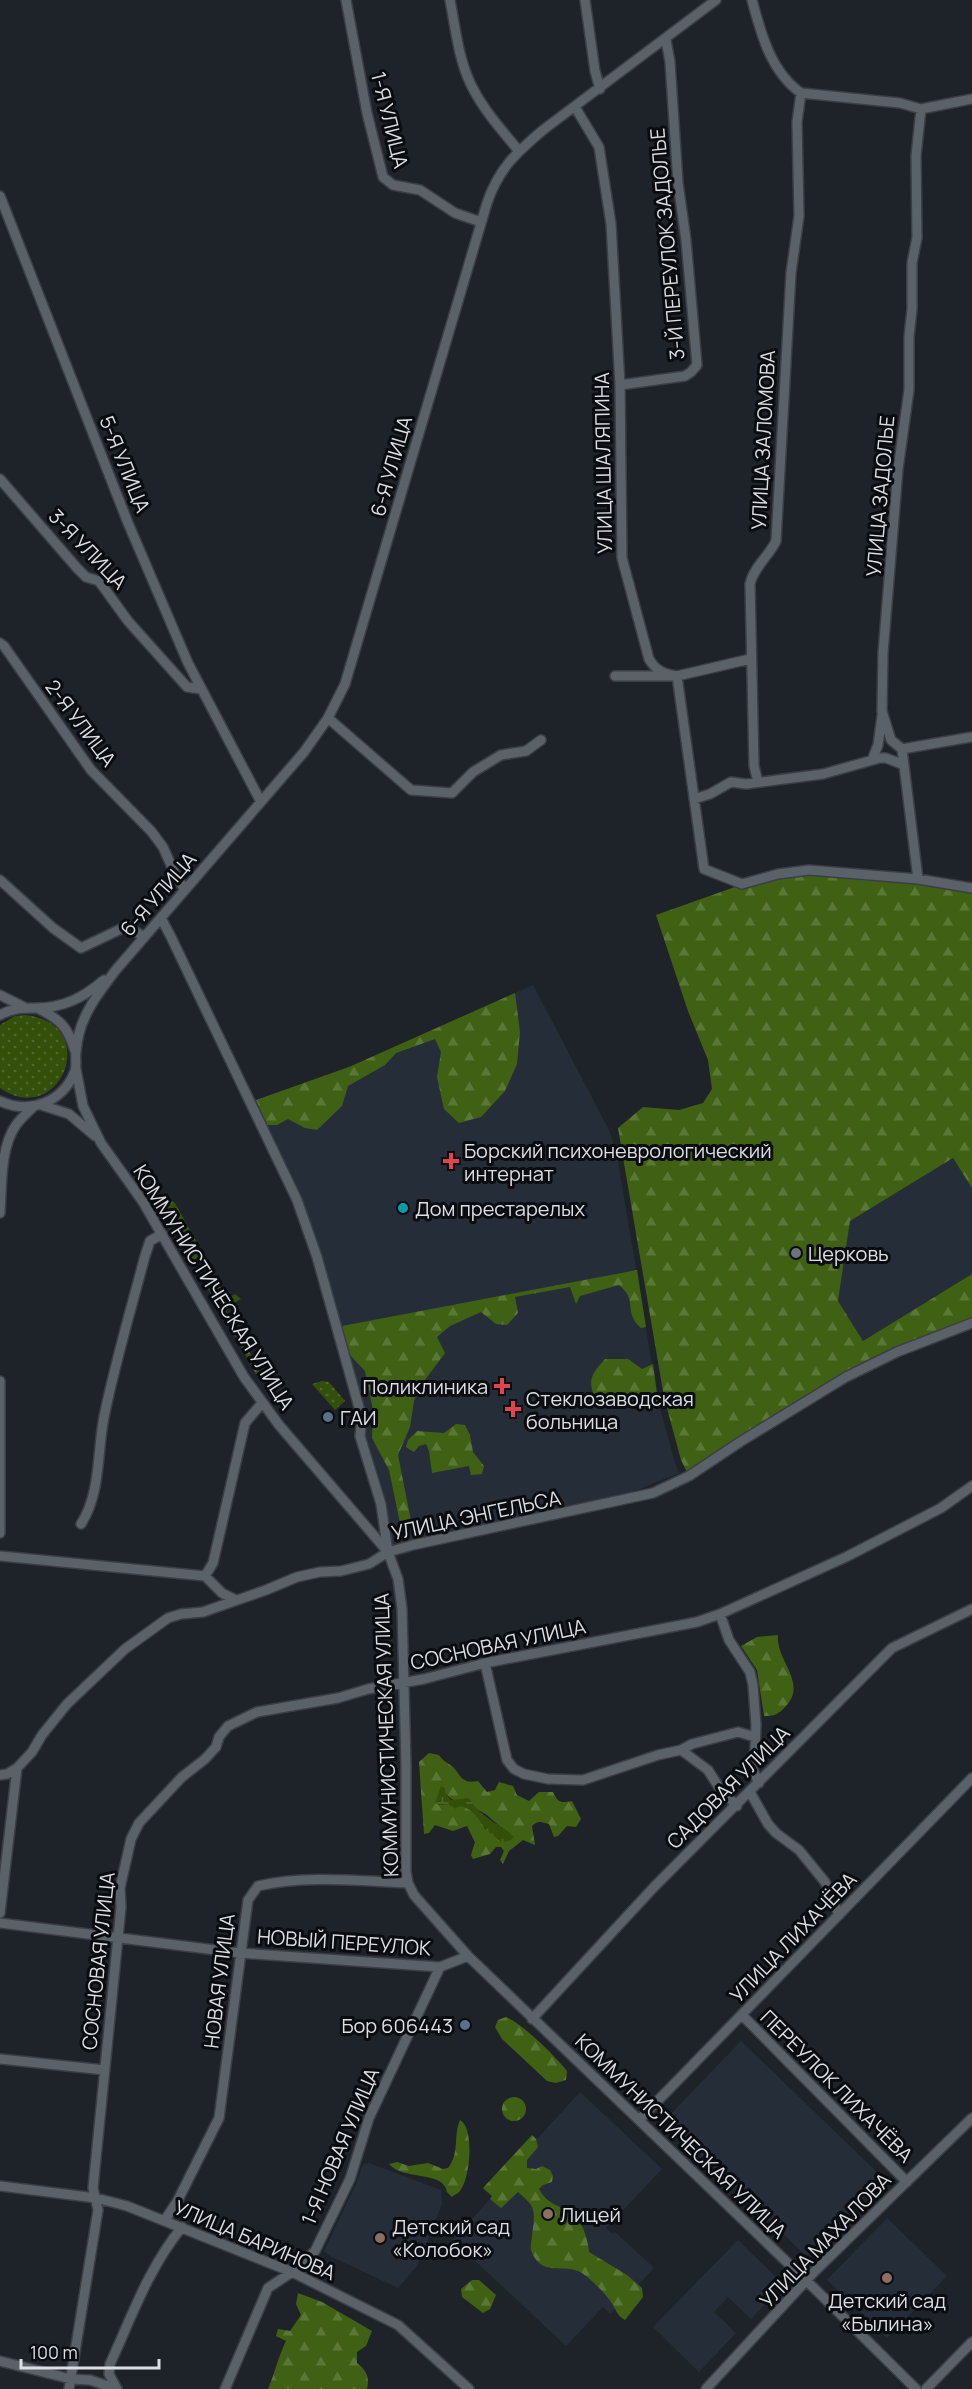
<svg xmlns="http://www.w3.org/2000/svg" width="972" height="2389" font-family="Manrope,sans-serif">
  <defs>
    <pattern id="green-dots" width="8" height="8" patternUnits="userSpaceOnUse" patternTransform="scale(1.5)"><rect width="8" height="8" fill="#334f0a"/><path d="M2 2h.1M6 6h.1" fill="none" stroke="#50682e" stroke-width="1.8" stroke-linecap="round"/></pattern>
    <pattern id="forest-firs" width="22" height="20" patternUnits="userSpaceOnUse" patternTransform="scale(1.5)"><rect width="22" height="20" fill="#406113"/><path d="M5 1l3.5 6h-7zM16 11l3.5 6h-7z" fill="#5b7735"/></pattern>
    <pattern id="wetland-marsh" width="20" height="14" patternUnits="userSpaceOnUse" patternTransform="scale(1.5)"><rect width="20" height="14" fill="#334f0a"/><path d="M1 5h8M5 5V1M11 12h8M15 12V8" fill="none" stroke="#50682e"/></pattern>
  </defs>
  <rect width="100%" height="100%" fill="#1e232a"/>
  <path fill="#252e38" d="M533,985L609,1130L617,1155L658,1401L675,1463L679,1473L632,1492L392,1544L387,1503L366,1435L367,1417L322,1256L302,1197L256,1100L349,1067Z
    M953,1158L972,1188V1274L863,1341L838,1301L850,1221Z
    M741,2041L883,2178L807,2257L665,2120Z
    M580,2092L662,2169L606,2228L612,2234L615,2232L654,2268L610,2314L603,2307L566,2346L453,2240L492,2197L483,2188L532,2135L537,2139Z
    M369,2163L441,2190L442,2204L423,2252L416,2267L398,2288L330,2256L324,2251L357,2182L363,2164Z
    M887,2218L947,2276L887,2338L827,2280Z
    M738,2240L784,2285L751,2319L728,2297L714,2312L736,2333L699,2372L653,2327Z"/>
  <path fill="url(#green-dots)" d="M25,1015C103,1023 61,1130 0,1088V1025L15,1016Z
    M167,1198L175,1203L200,1248L201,1254L198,1260L191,1258L162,1208L161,1203Z
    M210,1272L216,1278L223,1292L218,1297L212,1296L203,1280L204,1276Z
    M235,1294L241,1299L225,1308L262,1375L256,1374L219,1307L221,1302Z
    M322,1381L329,1382L345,1401L335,1410L312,1384Z"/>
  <path fill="url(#forest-firs)" fill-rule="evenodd" d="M809,870L972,888V1188L953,1158L850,1221L838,1301L863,1341L972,1274V1323L870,1364L689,1476L681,1460L664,1397L618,1128L643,1107L679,1110L703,1103L712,1089L708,1060L688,1011L656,915L763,877Z
    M515,993L520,1032L517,1064L505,1091L481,1117L459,1123L444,1109L437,1077L441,1052L435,1039L396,1053L385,1065L348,1086L342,1106L317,1130L305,1128L288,1119L277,1125H267L256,1100L349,1067Z
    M637,1270L646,1327L641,1328C622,1310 639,1301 619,1285L580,1296L576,1304L570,1287L515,1297L518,1313L507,1325L496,1324L481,1312L450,1326L437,1337L445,1353L419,1388L414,1401L410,1427L398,1455L411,1521L400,1523L389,1470L372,1438L373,1410L365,1371L350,1355L342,1326Z
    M605,1359H628L642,1369L653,1364L658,1401L652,1411L648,1392L597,1402C587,1381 590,1376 605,1359Z
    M456,1424L465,1425L470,1435L473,1452L484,1466L482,1474L471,1475L469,1466L432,1473L429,1451L426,1444L419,1446L414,1452L406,1447L408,1440L417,1431L444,1433Z
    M778,1635C775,1660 809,1683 785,1707C778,1715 774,1716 764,1716L757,1670L741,1646L757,1637Z
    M429,1753L439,1755C443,1762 449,1763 454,1768C462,1778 463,1784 478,1781L487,1792L495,1790L499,1782L513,1786L517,1795L529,1801L539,1792H553C558,1803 561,1803 572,1801L581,1819L576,1827L567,1826L558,1836L554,1837L549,1824C541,1822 538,1820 532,1826L535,1845L523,1840L509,1851L503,1864L500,1860L504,1851L501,1847H496L490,1854L473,1859L471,1855L475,1842L467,1826L453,1831L435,1825L429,1833L424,1834L419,1762ZM445,1788V1793C456,1806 475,1805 488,1816C495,1822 499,1826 507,1831L485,1829C477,1809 460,1801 439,1805Z
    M506,2017C523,2024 555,2056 567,2071L566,2080L556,2083L547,2081L502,2039L495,2027L498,2020Z
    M502 2109a12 12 0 1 1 24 0a12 12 0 1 1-24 0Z
    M460,2120C475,2128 470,2179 460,2191C459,2193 454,2195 452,2197L447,2192C444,2170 403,2181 389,2164L397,2162L409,2166L428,2163L443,2169L448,2168C460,2153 453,2136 460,2120Z
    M532,2135L536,2139L538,2147L527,2160V2168L536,2169L542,2166L550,2170L553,2176L552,2182L543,2185L539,2189C547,2205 561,2205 574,2216C583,2223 588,2240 589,2252L627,2275L642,2288L643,2297L625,2320C617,2316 616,2309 611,2302C604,2292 592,2280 582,2273C564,2262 541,2279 531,2250C530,2246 532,2240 532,2236C535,2211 537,2208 518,2192L501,2208L490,2199L492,2196L483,2188Z
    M472,2280H479L496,2295L490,2309L483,2313L462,2297L461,2289Z
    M298,2293L322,2302L372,2331L366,2346L357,2352V2363C366,2370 370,2377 367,2389H268C275,2373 278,2357 286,2341L276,2336L278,2329L290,2331L301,2315L296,2304Z"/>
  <path fill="url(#wetland-marsh)" d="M441,1786L445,1788V1793L451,1800L469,1798C479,1816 498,1824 514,1836L511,1840L502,1843C497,1838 490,1834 486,1829C477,1819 475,1809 460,1806L456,1809L448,1804L439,1805L435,1803Z"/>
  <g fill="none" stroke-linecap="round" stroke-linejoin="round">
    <defs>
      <path id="minor" d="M346,0L367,113L383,177L393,185L420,190L455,213L481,222
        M450,0C455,26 458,54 468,78C479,105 500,128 519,151
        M585,0L595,71L600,89
        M752,0C761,34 771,72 801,93L900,103L921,109L972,99
        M575,107L599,147L611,224L620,385L622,558L649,659C656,671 664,674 677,676L704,869L742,884L778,874L809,870L918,879L972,888
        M0,196L128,523L188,663L261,802
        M620,385L685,376L691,372L697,365L686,240L678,183L670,62L666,40
        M0,479L77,568L86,577L99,581L128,621L187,687L201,689
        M0,643L4,646L91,770L151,831L163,847L175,874L185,890
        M615,676H677L750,659
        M328,718L411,790L452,793L473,772L501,755L526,751L541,740
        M902,749L972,737
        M872,760L878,745L882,716
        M758,782L754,766L750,584C753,568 769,556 776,541L791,273L799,216L797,122L801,93
        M694,799L710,794L731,782L746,784L823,774L880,758H886L904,765
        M918,879L902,749L891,740L882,711L883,653L898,469L909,390V337L912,309V263L917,238L916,156L921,109
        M0,880L53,928L81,948L127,926L144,937
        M161,918L171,937L297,1200L317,1257L362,1418L360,1436L381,1504L388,1552
        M0,995L24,1007
        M37,1008C60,1019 68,1027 75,1051
        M0,1015C13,1008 22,1008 36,1008C64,1008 84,997 104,980
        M76,1069L83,1106L101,1143L143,1202L244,1377L279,1425L388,1552L398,1579L402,1609L406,1766V1871L408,1883L414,1895L468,1956L815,2289L916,2389
        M0,1101C30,1115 63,1102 75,1071C77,1065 75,1058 76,1052C77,1041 80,1027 85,1017C92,1000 105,985 115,971L304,752L328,718L345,684L487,203C499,168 516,153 543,130L716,0
        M41,1105L69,1114L95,1136
        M0,1213C2,1185 0,1148 16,1125C21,1118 27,1113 33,1107
        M0,1381V1533
        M81,1524C101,1493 97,1452 104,1417C115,1363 131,1309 145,1256L150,1241L162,1234
        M0,1556L205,1576L222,1593L236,1600
        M205,1576L213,1563L245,1423L262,1403
        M720,1614L729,1640L750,1672L753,1685L756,1725L755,1750L751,1766L759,1783
        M485,1663L507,1760L514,1769L524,1774L548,1779L583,1780L658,1755L681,1750L692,1744L738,1732L755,1737
        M681,1750L708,1770L720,1789L737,1806
        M0,1775L7,1774L17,1768L32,1752L42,1735L67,1704L125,1649L168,1618L181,1614L203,1612L266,1590L297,1577L320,1572L341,1571L369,1564L388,1552L413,1545L653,1493L689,1476L740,1442L846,1377L897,1352L972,1323
        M750,1792L768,1824L776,1833L799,1850L825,1882L839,1915
        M0,1913L17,1768
        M0,1923L240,1953L440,1967L468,1956
        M742,2015L907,2182
        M532,2019L654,1887L892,1648L972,1609
        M0,2059L105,2070
        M639,2120L972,1778
        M0,2186L96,2198L127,2206L292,2272L398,2325L469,2389
        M165,2220L178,2200L219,2118L248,1900L258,1886C307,1875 358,1881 408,1883
        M0,2361L71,2379L90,2380L117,2389
        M69,2389L98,2210L93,2188L121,1907L120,1888L131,1839L139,1823L182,1777L205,1759L216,1747L219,1737L228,1726L257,1712L338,1698L368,1689L424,1679L485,1663L697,1622L720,1614L846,1557L941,1508L972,1486
        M117,2389L109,2374L110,2364C132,2316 148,2269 182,2227
        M225,2389L268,2288L292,2272L315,2251L350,2179L369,2118L440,1967
        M706,2389L815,2271L972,2118
        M926,2389L972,2342"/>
    </defs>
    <use href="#minor" stroke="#3b3e45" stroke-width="12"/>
    <use href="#minor" stroke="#5b6169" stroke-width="9"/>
  </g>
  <g fill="#e0444e" stroke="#0a0c0f" stroke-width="2">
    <path d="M448 1152h6v6h6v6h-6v6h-6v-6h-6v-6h6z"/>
    <path d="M499 1377h6v6h6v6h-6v6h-6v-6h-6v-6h6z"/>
    <path d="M510 1400h6v6h6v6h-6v6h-6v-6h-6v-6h6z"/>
  </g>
  <circle fill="#0f9aa8" stroke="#0a0c0f" stroke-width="2" cx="403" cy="1208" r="6"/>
  <circle fill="#6b7280" stroke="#0a0c0f" stroke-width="2" cx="796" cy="1253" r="6"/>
  <g fill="#5c6f8a" stroke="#0a0c0f" stroke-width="2">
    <circle cx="328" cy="1417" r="6"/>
    <circle cx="465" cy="2025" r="6"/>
  </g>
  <g fill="#8d6e63" stroke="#0a0c0f" stroke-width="2">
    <circle cx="548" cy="2214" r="6"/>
    <circle cx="380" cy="2238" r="6"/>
    <circle cx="887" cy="2278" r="6"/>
  </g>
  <g text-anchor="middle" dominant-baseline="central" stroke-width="6" stroke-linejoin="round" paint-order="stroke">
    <g font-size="20" fill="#dbdee3" stroke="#0a0c0f">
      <text transform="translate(390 120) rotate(76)">1-Я УЛИЦА</text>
      <text transform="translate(667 244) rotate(-95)">3-Й ПЕРЕУЛОК ЗАДОЛЬЕ</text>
      <text transform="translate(763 440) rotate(-87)">УЛИЦА ЗАЛОМОВА</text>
      <text transform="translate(603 463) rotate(-91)">УЛИЦА ШАЛЯПИНА</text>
      <text transform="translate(125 464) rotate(68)">5-Я УЛИЦА</text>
      <text transform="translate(391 466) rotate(-74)">6-Я УЛИЦА</text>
      <text transform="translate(880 496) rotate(-85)">УЛИЦА ЗАДОЛЬЕ</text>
      <text transform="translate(88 549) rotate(46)">3-Я УЛИЦА</text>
      <text transform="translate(81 723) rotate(53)">2-Я УЛИЦА</text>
      <text transform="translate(158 894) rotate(-49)">6-Я УЛИЦА</text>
      <text transform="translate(214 1287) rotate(58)">КОММУНИСТИЧЕСКАЯ УЛИЦА</text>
      <text transform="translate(476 1515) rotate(-12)">УЛИЦА ЭНГЕЛЬСА</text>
      <text transform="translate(498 1644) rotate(-12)">СОСНОВАЯ УЛИЦА</text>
      <text transform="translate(386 1735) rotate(-92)">КОММУНИСТИЧЕСКАЯ УЛИЦА</text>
      <text transform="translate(728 1787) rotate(-45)">САДОВАЯ УЛИЦА</text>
      <text transform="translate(793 1937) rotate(-46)">УЛИЦА ЛИХАЧЁВА</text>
      <text transform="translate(344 1942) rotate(4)">НОВЫЙ ПЕРЕУЛОК</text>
      <text transform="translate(98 1961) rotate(-84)">СОСНОВАЯ УЛИЦА</text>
      <text transform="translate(219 1981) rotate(-83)">НОВАЯ УЛИЦА</text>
      <text transform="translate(837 2086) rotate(45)">ПЕРЕУЛОК ЛИХАЧЁВА</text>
      <text transform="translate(681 2136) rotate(44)">КОММУНИСТИЧЕСКАЯ УЛИЦА</text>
      <text transform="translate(340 2146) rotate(-67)">1-Я НОВАЯ УЛИЦА</text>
      <text transform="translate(255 2240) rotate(23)">УЛИЦА БАРИНОВА</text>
      <text transform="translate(825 2240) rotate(-46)">УЛИЦА МАХАЛОВА</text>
    </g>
    <g font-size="20" fill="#dbdee3" stroke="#0a0c0f" text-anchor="start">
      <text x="464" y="1150">Борский психоневрологический<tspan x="464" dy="23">интернат</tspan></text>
      <text x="415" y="1208">Дом престарелых</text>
      <text x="808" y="1253">Церковь</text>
      <text x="488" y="1386" text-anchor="end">Поликлиника</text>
      <text x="526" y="1398">Стеклозаводская<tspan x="526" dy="23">больница</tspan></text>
      <text x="340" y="1417">ГАИ</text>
      <text x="453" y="2025" text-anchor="end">Бор 606443</text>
      <text x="560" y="2214">Лицей</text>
      <text x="392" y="2226">Детский сад<tspan x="392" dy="23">«Колобок»</tspan></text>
      <text x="887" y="2300" text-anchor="middle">Детский сад<tspan x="887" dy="23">«Былина»</tspan></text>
    </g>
  </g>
  <path d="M21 2359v9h138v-9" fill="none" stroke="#dbdee3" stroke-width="3"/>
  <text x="30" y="2359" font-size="18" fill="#dbdee3" stroke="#0a0c0f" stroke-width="4.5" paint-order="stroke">100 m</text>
</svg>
